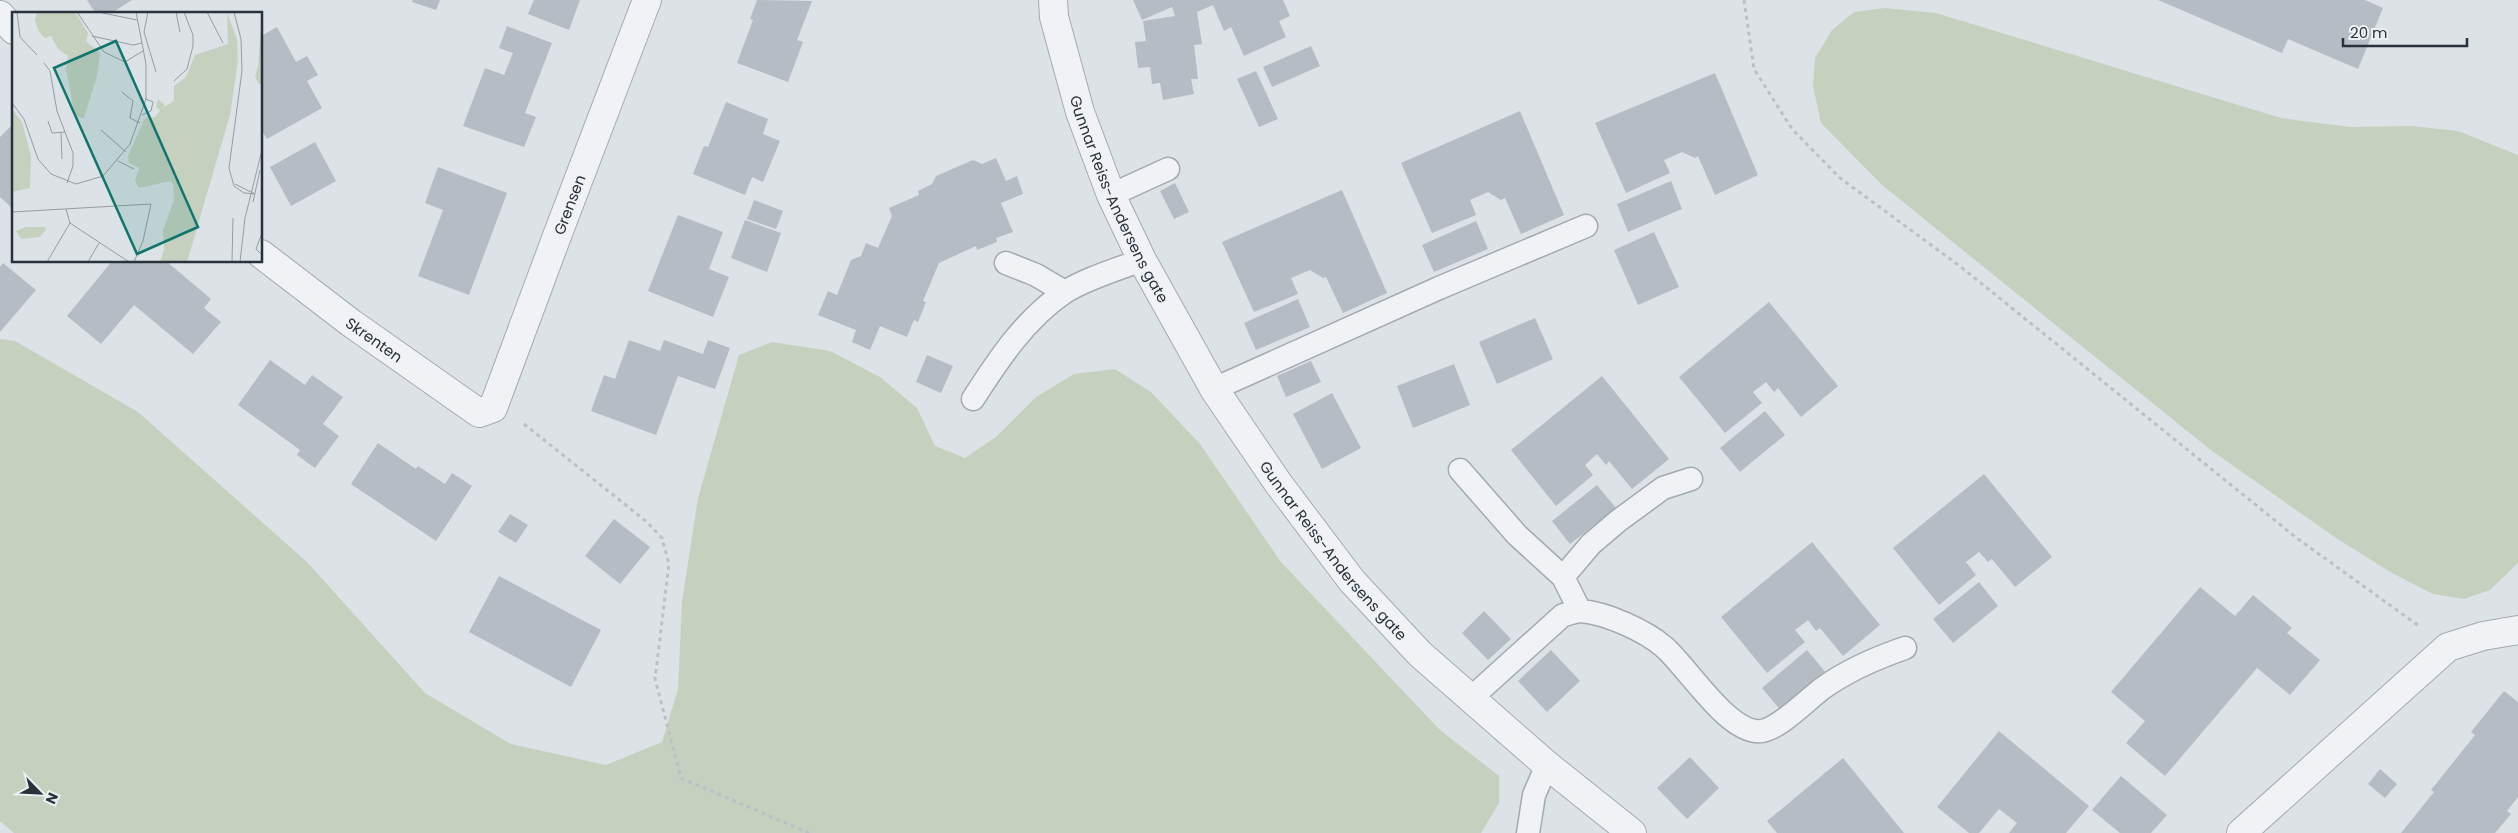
<svg xmlns="http://www.w3.org/2000/svg" width="2518" height="833" font-family="Poppins,sans-serif">
  <rect width="100%" height="100%" fill="#dde2e6"/>
  <path fill="#c6d0bf" d="M1885,8L1936,13L2281,118L2350,127L2412,126L2458,131L2518,155V563L2490,590L2464,599L2433,594L2392,573L2336,538L2212,451L1882,185L1821,123L1813,86L1815,58L1832,30L1854,12Z
    M0,339L15,341L138,412L307,562L425,693L511,744L606,765L662,742L678,689L682,602L698,498L739,355L772,342L830,351L880,377L917,408L935,446L965,458L996,437L1036,397L1074,374L1115,369L1151,392L1200,444L1281,562L1440,730L1499,776V803L1481,833H14L0,821Z"/>
  <path fill="#b5bcc3" d="M87,0H132L110,14H96Z
    M413,0H440L436,10L412,2Z
    M534,0H580L569,30L528,14Z
    M757,0L812,1L797,40L803,42L788,82L737,63L753,20L750,19Z
    M1133,0H1283L1290,16L1279,21L1286,37L1244,56L1231,27L1224,31L1213,5L1197,12L1202,44L1194,45L1198,79H1191L1194,94L1163,100L1160,83L1152,84L1150,67L1138,68L1135,42L1146,41L1143,21L1175,16L1172,7L1142,20Z
    M2158,0H2365L2383,8L2358,69L2288,39L2282,53Z
    M507,26L552,43L525,113L536,117L524,147L463,126L485,68L504,75L513,53L499,48Z
    M277,27L296,62L307,56L318,75L307,81L322,108L267,139L261,129V36Z
    M1311,46L1320,66L1272,87L1263,67Z
    M1256,71L1278,119L1259,127L1237,79Z
    M1715,73L1758,175L1715,195L1698,156L1695,158L1682,152L1664,160L1670,173L1626,193L1595,123Z
    M726,102L768,119L763,134L780,141L763,182L752,177L745,195L693,174L704,146L708,147Z
    M1520,111L1564,215L1521,234L1505,198L1501,200L1488,192L1470,200L1476,215L1432,233L1401,163Z
    M14,123V210L0,197V137Z
    M315,142L336,181L291,206L270,167Z
    M996,158L1006,181L1017,176L1023,194L1001,203L1013,232L996,238L997,242L977,250L976,246L939,263L923,301L926,302L918,322L914,320L907,337L880,326L870,350L852,342L856,330L818,315L828,291L837,295L851,260L861,256L866,243L878,248L892,216L889,208L919,195L918,191L932,184L936,176L973,160L982,164Z
    M438,167L507,193L469,295L418,276L443,210L425,203Z
    M1671,181L1682,209L1628,232L1617,204Z
    M1175,183L1189,212L1174,219L1160,191Z
    M1342,190L1387,293L1343,313L1326,277L1323,278L1310,270L1291,278L1298,294L1254,312L1222,242Z
    M754,200L783,211L776,229L747,219Z
    M678,215L723,232L709,269L729,277L713,317L648,291Z
    M745,220L781,233L767,272L731,258Z
    M1476,221L1488,249L1434,272L1422,245Z
    M1654,232L1679,287L1638,305L1614,250Z
    M112,261H166L211,299L204,308L221,322L193,354L134,305L101,344L67,316Z
    M3,263L36,290L0,332V267Z
    M1298,299L1310,327L1256,350L1244,323Z
    M1769,302L1838,386L1801,417L1778,388L1774,392L1766,382L1753,392L1762,403L1725,433L1679,377Z
    M1535,318L1553,359L1497,384L1479,342Z
    M629,340L660,351L664,340L703,354L708,340L730,348L715,389L678,376L656,435L591,411L604,375L615,379Z
    M927,355L953,366L941,393L916,382Z
    M270,360L305,385L312,375L343,397L323,424L339,436L315,468L297,455L300,450L238,405Z
    M1311,361L1321,382L1286,397L1277,376Z
    M1454,364L1470,405L1413,428L1397,386Z
    M1602,376L1669,459L1632,489L1609,461L1606,465L1597,454L1585,465L1593,475L1556,506L1511,450Z
    M1332,393L1361,448L1322,469L1293,414Z
    M1765,411L1785,435L1740,472L1720,448Z
    M378,443L416,469L418,466L445,484L452,473L472,486L436,541L351,484Z
    M1984,474L2052,557L2015,587L1992,559L1988,562L1979,552L1966,562L1976,575L1939,605L1893,548Z
    M1597,485L1616,508L1570,544L1552,521Z
    M510,514L528,525L516,543L498,532Z
    M614,519L650,547L620,584L585,556Z
    M1812,542L1880,625L1843,656L1820,628L1816,631L1808,620L1795,630L1805,642L1767,673L1721,617Z
    M499,576L601,630L571,687L469,632Z
    M1979,582L1998,606L1953,643L1933,619Z
    M2200,587L2235,616L2253,595L2292,628L2287,633L2320,660L2290,695L2257,668L2165,776L2126,743L2145,721L2111,692Z
    M1484,611L1511,639L1488,660L1462,633Z
    M1551,650L1580,681L1547,712L1518,681Z
    M1807,650L1827,674L1782,712L1762,688Z
    M2504,691L2518,702V797L2507,811L2511,814L2495,833H2401L2434,792L2431,790L2475,735L2471,732Z
    M1999,731L2089,806L2066,833H2009L2017,823L1999,809L1979,833H1969L1937,807Z
    M1690,757L1719,788L1687,819L1657,788Z
    M1843,758L1904,833H1777L1767,821Z
    M2380,769L2397,784L2385,798L2368,784Z
    M2121,776L2167,815L2151,833H2120L2092,810Z"/>
  <g fill="none" stroke-linecap="round" stroke-linejoin="round">
    <defs>
      <path id="service" d="M1111,195L1168,169
        M1006,263L1036,275L1065,292
        M1214,389L1439,288L1586,226
        M973,399C998,360 1025,319 1065,292C1085,279 1118,269 1142,260
        M1460,470L1517,535L1563,577L1580,611
        M1563,577L1591,544L1618,521L1663,488L1691,479
        M1470,699L1563,615C1569,614 1576,611 1581,611C1606,613 1646,631 1664,647C1687,666 1729,736 1762,731C1780,728 1808,699 1823,688C1848,670 1876,658 1905,648
        M1528,833L1534,795L1547,765"/>
      <path id="pedestrian" d="M2241,833L2448,647L2483,636L2518,630"/>
      <g id="minor">
        <path id="s1" d="M1053,0L1054,17L1080,112L1111,195L1142,260L1214,389L1278,483L1352,581L1420,654L1547,765L1632,833"/>
        <path d="M0,15L14,30"/>
        <path id="s2" d="M261,254L351,323L479,413L493,408L557,236L647,0"/>
      </g>
    </defs>
    <use href="#service" stroke="#a3aab0" stroke-width="25"/>
    <use href="#pedestrian" stroke="#a3aab0" stroke-width="30"/>
    <use href="#minor" stroke="#a3aab0" stroke-width="30"/>
    <path stroke="#bcc0c5" stroke-width="3" stroke-dasharray="4 4" stroke-linecap="butt" d="M1744,0L1754,69L1792,129L1840,178L1961,267L2298,539L2419,626
      M524,424L647,522L662,538L669,564L655,679L681,778L809,833"/>
    <use href="#service" stroke="#f0f2f5" stroke-width="22"/>
    <use href="#pedestrian" stroke="#f0f2f5" stroke-width="28"/>
    <use href="#minor" stroke="#f0f2f5" stroke-width="28"/>
  </g>
  <g text-anchor="middle" dominant-baseline="central" stroke-width="4" stroke-linejoin="round" paint-order="stroke">
    <g font-size="15" fill="#28323c" stroke="#edf1f4">
      <text stroke="none"><textPath href="#s1" startOffset="211">Gunnar Reiss-Andersens gate</textPath></text>
      <text stroke="none"><textPath href="#s2" startOffset="502">Grensen</textPath></text>
      <text stroke="none"><textPath href="#s2" startOffset="142">Skrenten</textPath></text>
      <text stroke="none"><textPath href="#s1" startOffset="625">Gunnar Reiss-Andersens gate</textPath></text>
    </g>
  </g>
  <g transform="translate(12 12)">
    <rect width="250" height="250" fill="#dde2e6"/>
    <path d="M25,0H63L76,21L74,29L88,41L85,64L72,106L65,105L62,99L54,57L56,44L46,37L39,24L33,26L27,20L23,9ZM215,1L225,27L226,48L218,103L175,250H148L152,238L151,218L162,188L161,172L158,169L127,176L123,169L127,156L117,151L116,144L133,106L143,105L148,98L144,95L146,87L153,93L150,96L162,89V74L174,65L183,43L216,32ZM250,1V72H247L243,65L246,54ZM0,97L10,110L19,144L18,176L0,180ZM14,215H33L34,217L28,225L9,227L4,219Z" fill="#c6d0bf"/>
    <path fill="none" stroke="#959ca2" stroke-width="1" d="M5,0L8,25L25,43M65,0L92,40L113,50L131,39M86,0L125,8M136,0L132,20L144,60M164,0L168,20M195,0L211,31M222,0L229,27L230,59L217,156L222,174L232,181L243,182M80,24L121,33L130,31M32,51L38,59L45,99L61,141V154L55,171M162,69L175,57L181,34V23L172,0M110,80L121,89L118,106L128,111M0,91L12,107L26,147L39,162L64,172L91,164L118,132L134,87V52L124,0M130,103L139,99L141,90L134,87M36,109L40,121L53,120M89,118L114,140M49,121L50,147M106,149L122,157M223,172L243,182M241,190L248,158M54,197L58,211L117,250M0,200L139,192L131,229L122,250M250,221L244,237L250,243M35,250L58,211M76,250L87,231M220,250L221,206M228,250L233,206L250,138"/>
    <path fill="#0f766e" fill-opacity="0.15" stroke="#0f766e" stroke-width="2.5" d="M104,29L186,215L125,242L42,56Z"/>
    <rect width="250" height="250" fill="none" stroke="#28323c" stroke-width="2.5"/>
  </g>
  <g transform="translate(40 793) rotate(114)" stroke="#edf1f4" stroke-width="4" paint-order="stroke">
  <path d="M0-4L9 19L0 12L-9 19Z" fill="#28323c"/>
  <text y="-8" font-size="14" font-weight="bold" text-anchor="middle" fill="#28323c">N</text>
  </g>
  <path d="M2343 38v8h124v-8" fill="none" stroke="#28323c" stroke-width="2.5"/>
  <text x="2350" y="38" font-size="15" fill="#28323c" stroke="#edf1f4" stroke-width="4" paint-order="stroke">20 m</text>
</svg>
